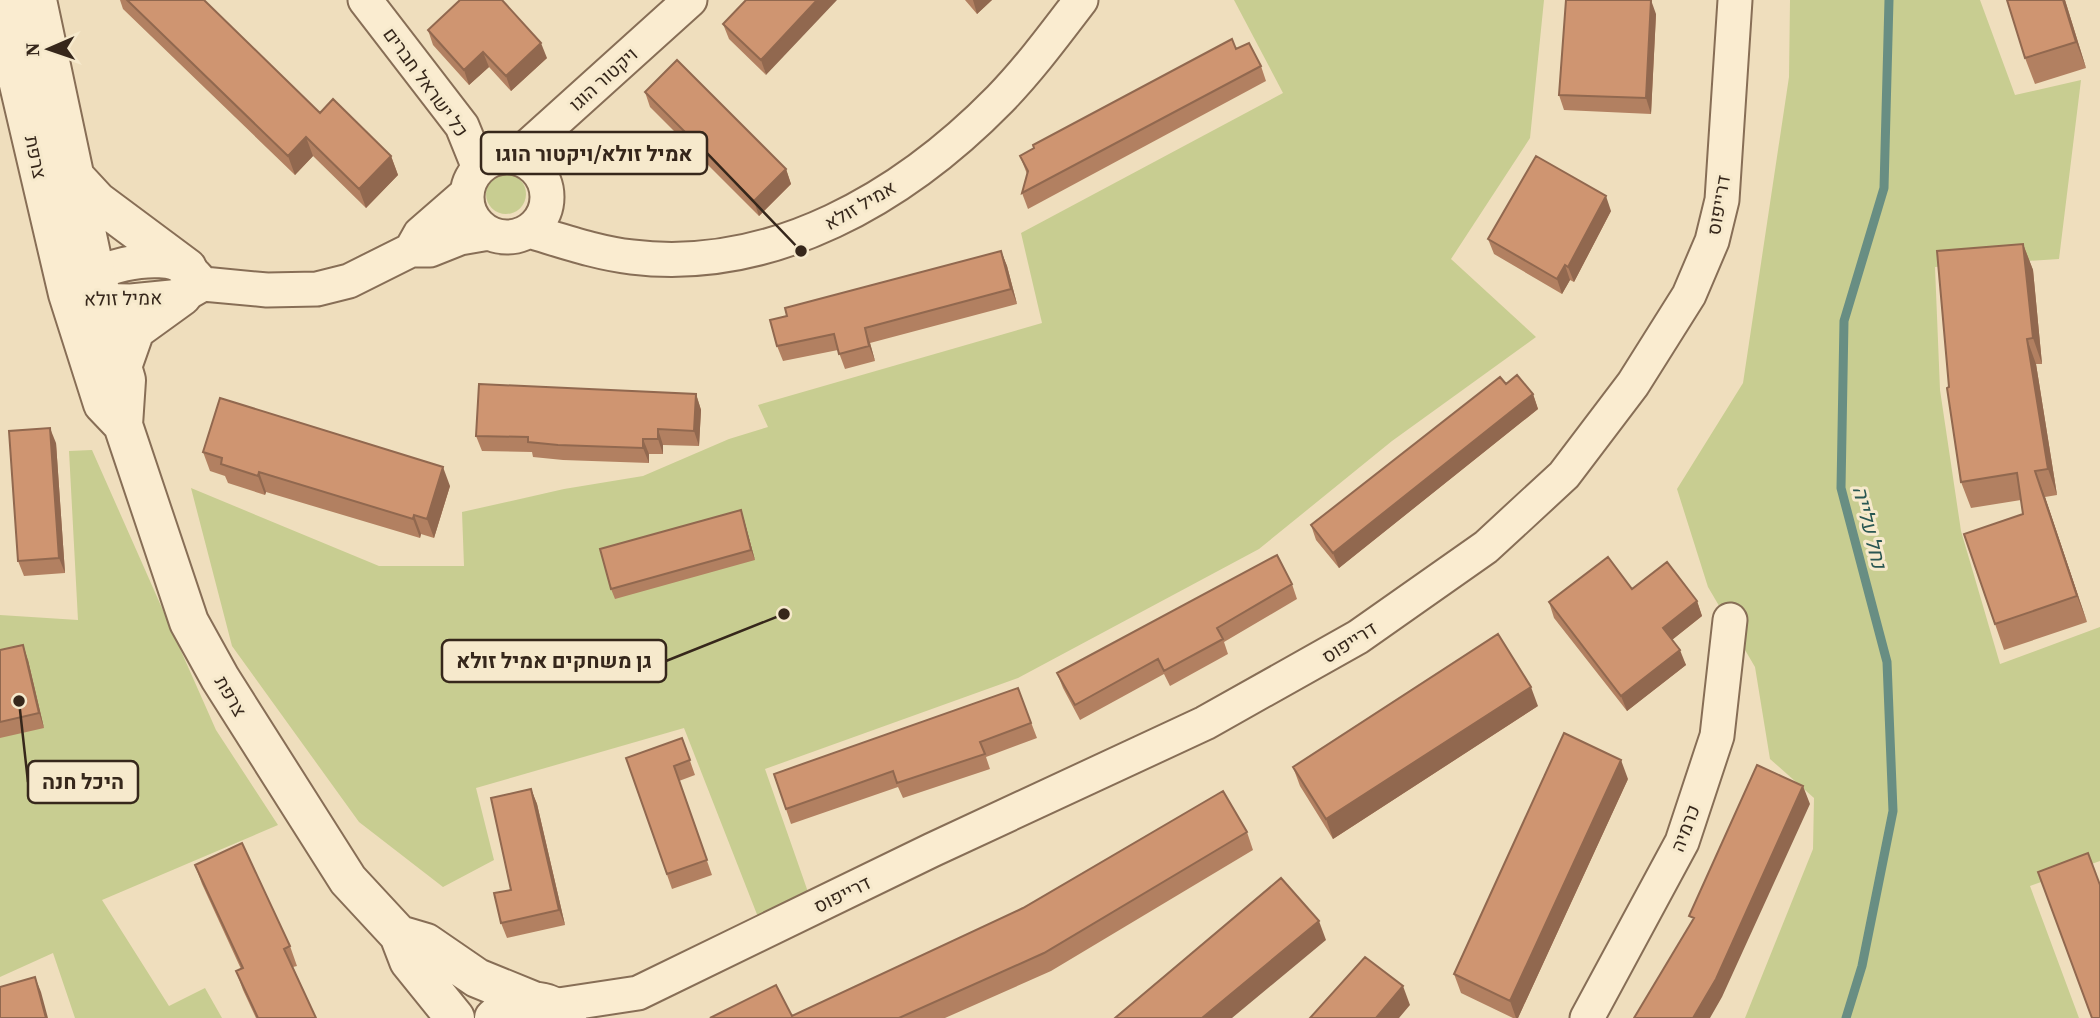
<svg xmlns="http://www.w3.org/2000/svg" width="2100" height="1018" font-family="'Source Serif 4',Heebo,serif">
  <rect width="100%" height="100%" fill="#efdebd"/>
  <path fill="#c8cd91" d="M1234,0H1544L1530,138L1451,259L1536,337L1392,441L1259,549L1018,678L765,769L808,892L758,917L684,728L476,788L494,860L443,887L359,822L232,646L191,488L379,566H464L462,512L564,489L643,476L729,439L768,427L758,405L1042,323L1021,233L1283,93Z
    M1790,0H1980L2015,95L2081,80L2059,259L1935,267L1940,390L1961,531L2000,664L2100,627V861L2030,886L2079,1018H1745L1813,849L1814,798L1770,759L1755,667L1708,587L1677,489L1743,383L1789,77Z
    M486 194a20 20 0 1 1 40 0a20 20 0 1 1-40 0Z
    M92,450L216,730L278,825L102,900L169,1006L205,988L222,1018H75L53,953L0,977V615L78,620L69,451Z"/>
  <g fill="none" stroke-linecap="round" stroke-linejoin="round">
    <path stroke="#688e83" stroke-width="9" d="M1846,1018L1862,966L1893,811L1887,662L1841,488L1844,321L1884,188L1889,0"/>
    <defs>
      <path id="minor" d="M365,0L462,126L479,168
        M467 197a40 40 0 1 1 80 0a40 40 0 1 1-80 0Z
        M516,157L690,0
        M529,231C563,241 597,253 632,257C773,274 904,197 1000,99C1030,68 1055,34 1081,0
        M411,250L420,234L466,194
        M203,284C198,279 194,273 188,269C160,249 86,268 68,294L77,300L131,301L182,296L203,284L267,290L317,289L349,281L411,250H430L460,238L489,233
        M552,1006L638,993L932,850L1205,723L1358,637L1486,547L1564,475L1633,384L1689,295L1712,241L1722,200L1735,0
        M1587,1018L1682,842L1717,736L1730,620"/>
      <path id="tertiary" d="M37,0L95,273L126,380L123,425
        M0,3L68,294L103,404L123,425L189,622L220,678L348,880L399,935L409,961L455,1018
        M72,174L97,201L187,268
        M122,367L135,330L182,296
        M399,935L426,943L477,978L536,1002
        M494,1018C515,999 547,994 567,1018"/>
    </defs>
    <use href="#minor" stroke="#876e56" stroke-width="37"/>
    <use href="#tertiary" stroke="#876e56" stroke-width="42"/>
    <use href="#minor" stroke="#faecd0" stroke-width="33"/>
    <use href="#tertiary" stroke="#faecd0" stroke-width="38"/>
  </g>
  <path fill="#b28061" d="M120,0H204L320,113L391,156L398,175L366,208L313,156L295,175L123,9Z
    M746,0L766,75L729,39L723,24Z
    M965,0H992L977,14Z
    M2007,0H2065L2086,68L2035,84L2025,58Z
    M1656,14L1651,114L1564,110L1559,95Z
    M428,30L547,58L511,91L489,67L469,85L433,45Z
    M1236,49L1261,66L1266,81L1028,209L1022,193L1027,174L1020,156Z
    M645,92L786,169L791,184L759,216L650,107Z
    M1611,211L1574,282L1570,280L1562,294L1494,254L1488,239Z
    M2023,244L2033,270L2042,364H2036L2057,495L2045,497L2087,622L2004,650L1995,624L2023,514L2021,500L1971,508L1961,482L1949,387Z
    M1001,251L1007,266L1017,304L870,343L875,361L845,369L838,350L783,361L777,346Z
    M1506,384L1533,394L1538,409L1339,568L1316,540L1311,525Z
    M696,394L701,410L699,446L663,445V454H649V463L563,460L533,457L532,452L482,451L476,436Z
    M56,443L65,573L24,576L18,561Z
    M203,452L450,486L434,538L421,534L420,538L266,492L265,495L228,483L225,476L210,471Z
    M744,520L755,560L615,599L611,589Z
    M1292,584L1297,599L1224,642L1228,654L1170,686L1164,674L1080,720L1063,688L1057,673Z
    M1632,589L1697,601L1702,616L1672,640L1686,665L1627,711L1554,618L1549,602Z
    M0,650L28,660L44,728L0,738Z
    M1018,688L1037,738L986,757L990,769L903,798L898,787L791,824L774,774Z
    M1538,706L1333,839L1300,786L1293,767Z
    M682,738L695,775L679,781L712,875L672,889L626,758Z
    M1628,779L1518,1018H1513L1461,993L1454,974Z
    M531,789L537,804L565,925L507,938L501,923L511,890Z
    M1247,832L1253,850L1051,971L945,1018H710L792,1016Z
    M195,865L290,946L297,966L293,967L316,1018H256L243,990L236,971L241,969L202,884Z"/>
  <path fill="#91684f" d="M817,0H837L766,75L761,60Z
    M973,0H992L977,14Z
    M1651,0L1656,14L1651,114L1646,98Z
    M2063,0H2065L2086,68L2076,42Z
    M541,43L547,58L511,91L506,76Z
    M483,52L489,67L469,85L464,70Z
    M306,137L313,156L295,175L288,156Z
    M391,156L398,175L366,208L359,189Z
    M786,169L791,184L759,216L754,201Z
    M1606,196L1611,211L1574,282L1568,267Z
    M2023,244L2033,270L2042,364L2033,338Z
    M1001,251L1007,266L1017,304L1011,289Z
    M1565,265L1570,280L1562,294L1557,279Z
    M865,328L870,343L875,361L869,346Z
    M2027,339L2036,364L2057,495L2048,469Z
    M696,394L701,410L699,446L694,431Z
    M1533,394L1538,409L1339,568L1333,553Z
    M50,428L56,443L65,573L59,558Z
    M658,429L663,445V454L658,439Z
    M643,439L649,454V463L643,448Z
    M443,467L450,486L434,538L427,519Z
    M2035,471L2045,497L2087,622L2077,596Z
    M259,472L266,492L265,495L258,476Z
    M741,510L744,520L755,560L751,550Z
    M414,515L421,534L420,538L413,519Z
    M1697,601L1702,616L1668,643L1663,628Z
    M23,645L28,660L44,728L39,713Z
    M1680,650L1686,665L1627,711L1621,696Z
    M1531,687L1538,706L1333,839L1326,819Z
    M1621,760L1628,779L1518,1018H1516L1510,1001Z
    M1803,786L1810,804L1722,997L1710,1018H1693Z
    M531,789L537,804L565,925L559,910Z
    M1319,921L1326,940L1232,1018H1202Z
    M35,977L41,992L48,1018H46Z
    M1403,986L1410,1005L1399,1018H1376Z"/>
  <path fill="#cf9571" stroke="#91684f" stroke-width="2" d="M127,0H204L320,113L333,99L391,156L359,189L306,137L288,156Z
    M460,0H502L541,43L506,76L483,52L464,70L428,30Z
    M746,0H817L761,60L723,24Z
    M1566,0H1651L1646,98L1559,95Z
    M2007,0H2063L2076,42L2025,58Z
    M1232,39L1236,49L1249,43L1261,66L1022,193L1028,171L1020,156L1034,148L1033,145Z
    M677,60L786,169L754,201L645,92Z
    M1536,156L1606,196L1568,267L1565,265L1557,279L1488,239Z
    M2023,244L2033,338L2027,339L2048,469L2035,471L2077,596L1995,624L1964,534L2023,514L2017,473L1961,482L1947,388L1949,387L1937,251Z
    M1001,251L1011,289L865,328L869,346L839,354L834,334L777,346L770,320L787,316L785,308Z
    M1517,375L1533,394L1333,553L1311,525L1500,377L1506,384Z
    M479,384L696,394L694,431L658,429V439H643V448L558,445L528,442V437L476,436Z
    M220,398L443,467L427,519L414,515L413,519L259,472L258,476L221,464L222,458L203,452Z
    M50,428L59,558L18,561L9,431Z
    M741,510L751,550L611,589L600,549Z
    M1277,555L1292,584L1217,628L1223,639L1164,671L1158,659L1075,705L1057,673Z
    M1608,557L1632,589L1667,562L1697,601L1663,628L1680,650L1621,696L1549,602Z
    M1498,634L1531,687L1326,819L1293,767Z
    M23,645L39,713L0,722V650Z
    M1018,688L1031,723L980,742L985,754L897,783L893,771L786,809L774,774Z
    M1564,733L1621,760L1510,1001L1454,974Z
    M682,738L690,760L674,766L707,860L667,874L626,758Z
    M1757,765L1803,786L1716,979L1693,1018H1634L1694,918L1689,916Z
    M531,789L559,910L501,923L494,893L511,890L491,798Z
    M1223,791L1247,832L1044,953L899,1018H710L776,985L792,1016L1023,908Z
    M242,843L290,946L284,949L316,1018H258L236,971L243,968L195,865Z
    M2088,853L2100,885V1018H2092L2038,872Z
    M1281,878L1319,921L1202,1018H1115Z
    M1365,957L1403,986L1376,1018H1310Z
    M35,977L46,1018H0V987Z"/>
  <g text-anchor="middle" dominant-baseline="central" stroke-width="6" stroke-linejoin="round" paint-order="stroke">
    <g font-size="19" fill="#36271b" stroke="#f6e9cc">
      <text transform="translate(603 79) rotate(-42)">ויקטור הוגו</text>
      <text transform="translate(426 82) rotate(54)">כל ישראל חברים</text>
      <text transform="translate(36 157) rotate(78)">צרפת</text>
      <text transform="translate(860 205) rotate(-30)">אמיל זולא</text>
      <text transform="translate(1718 205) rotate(-80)">דרייפוס</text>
      <text transform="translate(123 298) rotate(-1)">אמיל זולא</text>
      <text transform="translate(1349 642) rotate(-32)">דרייפוס</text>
      <text transform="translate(231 696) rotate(60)">צרפת</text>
      <text transform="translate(1685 828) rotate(-69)">כרמיה</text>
      <text transform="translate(842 894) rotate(-26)">דרייפוס</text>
    </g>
    <g font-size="21" font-style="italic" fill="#295652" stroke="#f6e9cc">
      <text transform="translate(1870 527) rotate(76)">נחל עלייה</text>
    </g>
  </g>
  <path fill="none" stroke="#36271b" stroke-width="2.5" d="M801 251L707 153M784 614L666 661M19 701L28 782"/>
  <g fill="#36271b" stroke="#f6e9cc" stroke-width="2.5">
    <circle cx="801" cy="251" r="7"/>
    <circle cx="784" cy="614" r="7"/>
    <circle cx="19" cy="701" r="7"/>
  </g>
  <g fill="#f6e9cc" stroke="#36271b" stroke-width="2.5">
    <rect x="481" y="132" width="226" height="42" rx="7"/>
    <rect x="442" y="640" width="224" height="42" rx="7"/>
    <rect x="28" y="761" width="110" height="42" rx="7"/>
  </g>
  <g font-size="21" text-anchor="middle" font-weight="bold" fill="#36271b">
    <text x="594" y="161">אמיל זולא/ויקטור הוגו</text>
    <text x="554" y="668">גן משחקים אמיל זולא</text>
    <text x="83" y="789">היכל חנה</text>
  </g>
  <g transform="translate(49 49) rotate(268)" stroke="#f6e9cc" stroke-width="5" paint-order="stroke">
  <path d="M0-5L12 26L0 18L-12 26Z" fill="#36271b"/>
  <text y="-10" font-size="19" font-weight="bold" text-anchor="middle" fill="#36271b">N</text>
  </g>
</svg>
